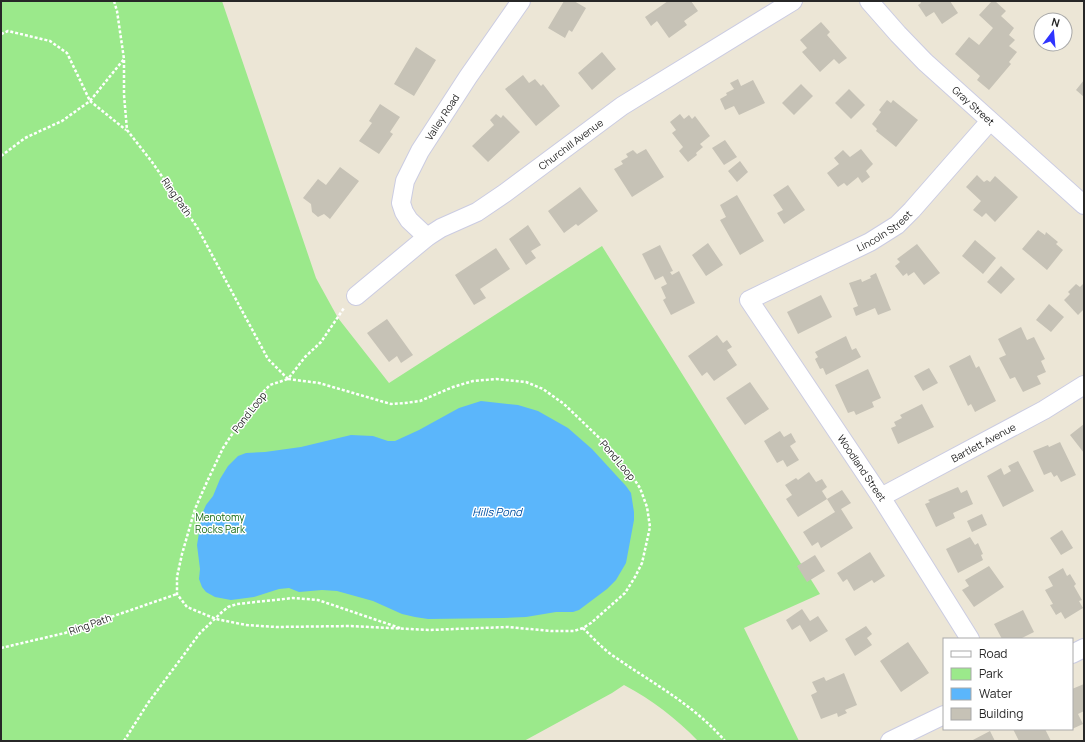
<svg xmlns="http://www.w3.org/2000/svg" width="1085" height="742" font-family="Manrope,sans-serif">
  <rect width="100%" height="100%" fill="#ece6d6"/>
  <path fill="#9be98b" d="M1,1H222L316,278L338,318L389,383L602,246L820,594L744,628L799,741H698C676,718 652,700 624,685L612,693L524,741H1Z"/>
  <path fill="#5bb6fb" d="M481,401L518,405L538,411L568,428L592,449L626,486L631,493L634,512V520L626,563L616,580L607,589L579,610L573,612H556L526,617L503,618L428,619L415,617L402,614L373,601L337,591L322,590L299,592L289,588L279,589L254,597L231,600L215,597L206,592L202,587L199,579L200,569L197,545L202,514L206,505L213,496L220,479L228,466L238,456L246,453L265,452L301,447L351,435L373,436L388,441H395L419,430L459,408Z"/>
  <path fill="#c6c2b6" d="M564,1H574L586,8L572,32L569,30L565,38L548,28Z
    M668,1H691L698,11L684,21L687,25L669,38L657,21L651,26L645,17Z
    M920,1H950L958,13L942,24L934,12L926,17L918,5L921,3Z
    M992,1H995L1006,11L1001,16L1014,28L1009,35L1015,40L1009,46L1017,52L1009,62L1011,64L989,90L977,80L980,76L955,54L969,37L979,45L993,28L979,15Z
    M821,22L830,32L827,35L847,58L839,64L834,59L820,72L802,52L807,48L800,40Z
    M416,47L436,60L414,96L394,84Z
    M602,52L616,69L592,90L578,73Z
    M523,75L529,83L535,79L541,86L543,84L560,106L536,126L505,89Z
    M738,79L741,86L753,80L765,103L739,115L734,106L725,110L720,99L727,95L726,93L734,89L730,83Z
    M1084,80V97L1076,90Z
    M801,84L813,96L794,115L782,103Z
    M849,89L865,105L851,119L835,103Z
    M887,100L891,103L893,100L918,120L896,147L876,131L877,129L872,124L881,112L879,110Z
    M380,104L400,117L390,132L393,134L379,154L359,141L372,123L369,121Z
    M496,114L501,118L503,115L520,132L488,162L472,146L494,125L490,120Z
    M680,114L684,119L689,115L692,119L695,116L710,136L700,144L703,147L696,153L697,155L688,162L679,151L683,147L672,133L676,130L670,122Z
    M725,140L737,157L724,165L712,148Z
    M646,149L664,177L632,197L614,169L623,164L621,161L628,157L626,154L633,150L637,154Z
    M861,149L873,164L866,171L870,177L862,183L858,177L847,186L844,183L838,187L827,173L839,164L834,158L843,150L850,157Z
    M740,161L748,172L737,182L728,171Z
    M340,167L359,181L330,219L324,214L318,217L312,212L311,204L303,198L318,179L326,185Z
    M977,175L984,182L987,180L990,182L995,176L1018,197L995,222L986,213L982,217L973,210L981,201L966,187Z
    M788,185L805,210L784,224L777,213L783,210L773,195Z
    M580,187L598,211L578,226L576,224L564,233L548,211Z
    M737,195L764,241L740,255L720,220L726,217L720,205Z
    M528,225L541,245L531,251L536,258L526,265L509,239Z
    M1038,230L1045,235L1046,232L1058,242L1056,244L1063,250L1047,270L1022,249Z
    M975,240L996,258L983,274L962,256Z
    M708,243L723,265L706,276L692,255Z
    M917,244L940,273L924,285L914,272L908,276L907,273L903,276L895,266L900,262L897,259Z
    M660,245L673,271L670,272L672,275L679,271L695,303L671,315L663,300L666,298L661,287L667,284L663,276L655,280L642,254Z
    M496,248L510,269L480,289L486,298L474,305L455,275Z
    M1001,266L1015,279L1001,294L987,282Z
    M876,273L891,310L878,315L875,308L856,316L853,308L858,306L849,283L861,279L862,282L871,278L870,276Z
    M1084,283V309L1078,315L1064,300L1070,294L1068,292L1076,284L1080,287Z
    M821,295L832,317L798,334L787,312Z
    M1049,304L1064,317L1051,332L1036,320Z
    M387,319L413,355L401,363L397,356L389,362L367,333Z
    M1021,327L1027,340L1034,337L1045,359L1041,361L1046,372L1037,376L1041,384L1023,392L1015,377L1010,379L999,358L1006,355L998,339Z
    M717,335L723,343L727,340L732,347L727,350L737,365L714,381L707,372L702,376L688,356Z
    M846,336L852,350L856,348L861,357L826,375L823,368L820,369L815,359L818,357L815,352Z
    M970,355L976,368L979,366L996,401L975,412L971,404L968,406L949,366Z
    M929,368L938,383L923,391L914,376Z
    M868,369L881,398L872,402L874,407L856,415L854,411L848,413L835,385Z
    M750,382L769,409L745,425L726,398Z
    M922,404L934,427L898,444L891,428L896,426L894,422L902,418L900,415Z
    M1084,424V453L1070,435Z
    M780,431L784,437L791,433L796,442L790,446L799,460L787,467L783,460L777,463L764,441Z
    M1060,442L1076,475L1061,482L1057,475L1054,477L1051,472L1044,475L1033,451L1048,445L1049,447Z
    M1018,461L1034,491L1003,507L987,476L1001,468L1004,475L1011,471L1008,466Z
    M809,472L816,482L822,479L827,487L822,491L827,499L798,517L786,499L792,495L785,485L796,478L798,480Z
    M958,487L961,493L967,490L973,504L953,513L955,518L936,527L925,504L930,502L928,500Z
    M842,490L851,503L841,509L853,528L821,548L818,542L812,546L803,532L835,512L827,499Z
    M982,514L987,525L972,532L967,521Z
    M1062,530L1073,548L1061,555L1050,538Z
    M970,537L975,545L978,543L983,554L981,555L983,560L958,573L946,549Z
    M870,552L885,576L874,583L872,580L854,591L847,579L843,582L837,573Z
    M815,555L825,571L807,582L797,566Z
    M989,566L1004,587L974,607L962,590L969,586L965,580Z
    M1063,568L1067,576L1070,574L1076,584L1074,586L1082,600L1079,601L1083,608L1065,619L1061,612L1056,615L1050,605L1053,604L1045,590L1053,586L1048,577Z
    M802,609L810,621L818,616L828,631L810,642L800,625L792,630L786,620Z
    M1023,610L1034,632L1020,639H1002L994,624Z
    M866,626L872,634L867,638L872,645L855,656L845,639Z
    M908,642L929,673L901,692L880,661Z
    M844,673L857,705L845,710L847,713L838,717L837,713L821,719L811,695L817,692L812,682L824,677L826,681Z
    M1084,684V711L1078,714L1083,724L1072,729V689Z
    M1013,729H1045L1051,741H1019Z
    M990,731L995,741H971Z"/>
  <g fill="none" stroke-linecap="round" stroke-linejoin="round">
    <defs>
      <g id="minor">
        <path id="s1" d="M869,1L898,34L925,62L1084,205"/>
        <path id="s2" d="M427,237L409,220L404,212L401,203L405,181L420,151L468,77L521,1"/>
        <path id="s3" d="M356,296L427,237L441,228L477,212L505,193L622,106L793,1"/>
        <path id="s4" d="M881,497L1044,410L1084,385"/>
        <path id="s5" d="M970,639L881,497L749,300L870,242L897,225L912,210L990,121"/>
        <path d="M1072,654L1084,648"/>
        <path d="M890,741L944,715"/>
      </g>
    </defs>
    <use href="#minor" stroke="#cbcce2" stroke-width="20"/>
    <path stroke="#fff" stroke-width="2.5" stroke-dasharray="3 2" stroke-linecap="butt" d="M114,1L117,11L124,59V95L127,130L152,162L197,227L268,359L288,379L305,357L321,342L344,308
      M1,34L8,31L50,41L67,53L90,101L124,59
      M1,156L25,138L62,121L90,101L126,130
      M288,379L319,383L391,404L405,403L420,401L453,387L473,381L496,379L526,382L543,389L564,404L614,452L628,470L640,488L647,507L650,527L642,563L635,577L625,593L591,623L583,628L574,631H551L508,627L429,630L351,626L276,627L246,625L216,619L187,607L177,594V577L182,554L195,509L206,484L223,448L248,410L258,397L270,385Z
      M583,628C592,637 602,648 612,655C652,683 693,704 725,741
      M1,648L65,633L177,594
      M124,741L148,703L200,633L222,612L228,607L237,604L293,598L318,600L400,628"/>
    <use href="#minor" stroke="#fff" stroke-width="18"/>
  </g>
  <g text-anchor="middle" dominant-baseline="central" stroke-width="3" stroke-linejoin="round" paint-order="stroke">
    <g font-size="10" fill="#272727" stroke="#fff">
      <text stroke="none"><textPath href="#s1" startOffset="148">Gray Street</textPath></text>
      <text stroke="none"><textPath href="#s2" startOffset="140">Valley Road</textPath></text>
      <text stroke="none"><textPath href="#s3" startOffset="264">Churchill Avenue</textPath></text>
      <text transform="translate(177 197) rotate(55)">Ring Path</text>
      <text stroke="none"><textPath href="#s5" startOffset="557">Lincoln Street</textPath></text>
      <text transform="translate(249 412) rotate(-52)">Pond Loop</text>
      <text stroke="none"><textPath href="#s4" startOffset="116">Bartlett Avenue</textPath></text>
      <text transform="translate(618 460) rotate(50)">Pond Loop</text>
      <text transform="translate(862 468) rotate(56)">Woodland Street</text>
      <text transform="translate(90 624) rotate(-19)">Ring Path</text>
    </g>
    <g font-size="10" fill="#156911" stroke="#fff">
      <text x="220" y="517">Menotomy<tspan x="220" dy="12">Rocks Park</tspan></text>
    </g>
    <g font-size="11" font-style="italic" fill="#004fa1" stroke="#fff">
      <text x="497" y="511">Hills Pond</text>
    </g>
  </g>
  <rect width="1085" height="742" fill="none" stroke="#272727" stroke-width="4"/>
  <rect x="943" y="638" width="130" height="92" fill="#ffffff" stroke="#a9a9a9"/>
  <rect x="951" y="651" width="20" height="6" fill="#ffffff" stroke="#a9a9a9"/>
  <text x="979" y="658" font-size="12" fill="#272727">Road</text>
  <rect x="951" y="668" width="20" height="12" fill="#9be98b" stroke="#a9a9a9"/>
  <text x="979" y="678" font-size="12" fill="#272727">Park</text>
  <rect x="951" y="688" width="20" height="12" fill="#5bb6fb" stroke="#a9a9a9"/>
  <text x="979" y="698" font-size="12" fill="#272727">Water</text>
  <rect x="951" y="708" width="20" height="12" fill="#c6c2b6" stroke="#a9a9a9"/>
  <text x="979" y="718" font-size="12" fill="#272727">Building</text>
  <g transform="translate(1053 32) rotate(16)"><circle r="19" fill="#ffffff" stroke="#a9a9a9"/>
  <path d="M0-3L7 15L0 10L-7 15Z" fill="#2f34ff"/>
  <text y="-6" font-size="11" font-weight="bold" text-anchor="middle" fill="#272727">N</text>
  </g>
</svg>
